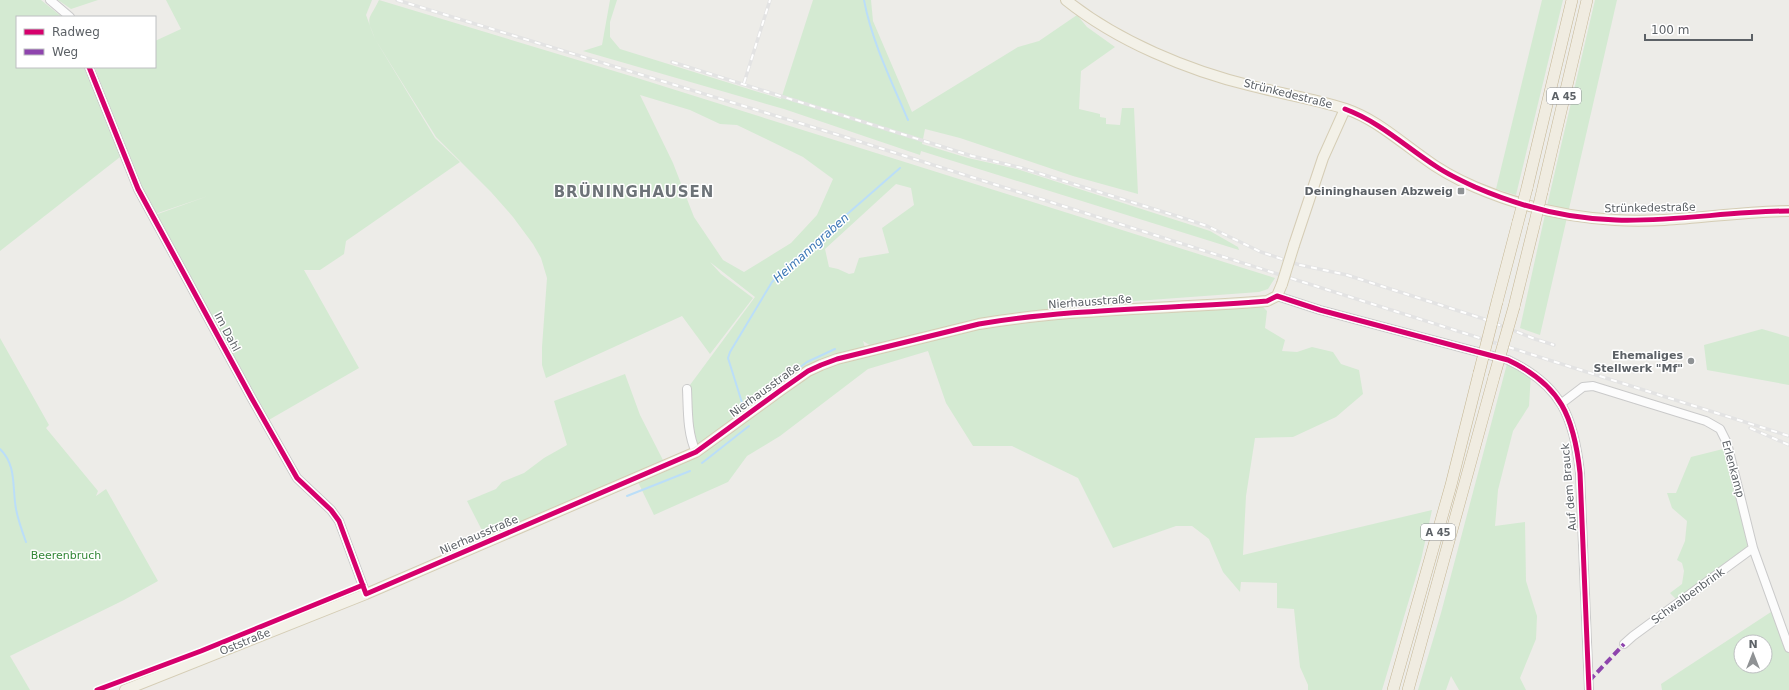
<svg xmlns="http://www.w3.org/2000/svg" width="1789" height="690" font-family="'DejaVu Sans',sans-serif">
  <rect width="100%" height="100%" fill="#edece8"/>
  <path fill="#d4ead2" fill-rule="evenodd" d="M0,0H41L62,17H17V67H86L120,157L0,251Z
    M58,0H98L71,9Z
    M166,0H372L366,15L375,39L435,138L460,162L346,241L344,254L320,270H304L359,368L267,421L155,215L208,196L155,214L133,168L95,68L155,67V41L181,29Z
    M379,0L634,77L1275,278L1268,289L1259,292L1136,301L1022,313L972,320L871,346L863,341L867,354L997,324L1042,319L1262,306L1267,311L1265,328L1285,340L1282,351L1297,352L1312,347L1333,352L1341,364L1359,370L1363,394L1336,417L1293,437L1255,438L1246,496L1243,555L1432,510L1421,560L1382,690H1308V685L1300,667L1294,609L1277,608V583L1241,582L1240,592L1223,572L1209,539L1192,526H1176L1113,548L1078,478L1012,446H973L946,403L928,351L868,369L780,436L747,456L728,482L654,515L636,478L592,497L490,546L467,501L496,489L502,482L524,473L544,458L567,445L554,401L625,374L640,415L666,466L696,452L687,389L755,297L710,262L721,274L753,298L710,354L682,316L546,378L542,365V347L547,278L541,258L533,244L513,217L491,192L436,137L375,39C365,15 369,21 379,0ZM640,95L690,110L720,124L737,125L803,157L833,179L817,215L791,243L744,272L723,260L694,217L673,163ZM896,184L911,188L914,205L882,228L889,253L859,258L854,273L849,274L838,269L829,267L825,249Z
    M610,0H617L610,22V37L620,49L781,99L813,0H871L873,21L912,112L1018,47L1039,41L1077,15L1087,27L1115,47L1081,71L1079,109L1100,114V117L1106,118V124L1120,125L1122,108H1134L1138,194L1073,176L960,138L925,129L922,144L968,158L1017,169L1210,231L1238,247L1239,250L921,151L920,155L784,109L583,51L602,45Z
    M1542,0H1563L1516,195L1496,189Z
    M1595,0H1617L1540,335L1520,328L1546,210Z
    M1762,329L1789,337V385L1707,370L1704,345Z
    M0,338L49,425L46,428L98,491L96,496L106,489L158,581L124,600L10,656L30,690H0Z
    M1508,360L1531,373L1529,406L1513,431L1498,490L1495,526L1525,522L1526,581L1537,616L1536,639L1520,678L1526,690H1459L1451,676L1446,690H1418L1441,613Z
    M1727,448L1753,548L1679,602L1670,593L1682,584L1684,571L1682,563L1677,560L1685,541L1687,521L1672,508L1667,493H1676L1691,457Z
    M1774,610L1789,653V690H1662L1661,684ZM1741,642H1765V666H1741Z"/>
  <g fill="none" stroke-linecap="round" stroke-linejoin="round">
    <path stroke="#bbdef8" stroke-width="2" d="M864,0C872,42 891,80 908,120
      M770,390L807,362L835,349
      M744,407L753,401
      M744,409L728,358L730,352L772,282L789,265L900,168
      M0,449C17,465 12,488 16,509C18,520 22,531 26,542
      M702,463L749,426
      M627,496L690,471"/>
    <defs>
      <path id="minor" d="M50,0L70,17
        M89,67L138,189L251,397L297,478L331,510L339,521L366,594
        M1277,296L1320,310L1508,360C1561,385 1574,417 1580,473L1589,690
        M687,389C688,410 687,433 696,452
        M1562,403L1583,387L1593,386L1706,421L1720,429L1727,443L1753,548L1789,648
        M1624,644L1633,636L1753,548"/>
      <path id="major" d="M1066,0C1117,41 1189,71 1252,86C1283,94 1315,99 1346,109C1375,119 1397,139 1421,156C1438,169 1456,179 1475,187C1519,206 1567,217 1615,220C1673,224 1731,211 1789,211
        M1294,245L1323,158L1345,109
        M125,690L366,594L696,452L781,390L808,371L821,365L837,359L979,324C1074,308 1171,309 1267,301L1277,296L1282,284"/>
      <path id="highway" d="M1527,188L1572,0
        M1542,192L1587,0
        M1497,302L1518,222
        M1514,307L1534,226
        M1393,690L1451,485L1479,373
        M1408,690L1494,377"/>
    </defs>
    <use href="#minor" stroke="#cacaca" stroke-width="10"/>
    <use href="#major" stroke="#d5cdb5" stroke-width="12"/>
    <use href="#highway" stroke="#c5b694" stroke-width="12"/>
    <use href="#minor" stroke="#fcfcfc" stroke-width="8"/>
    <use href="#major" stroke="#f3f1e8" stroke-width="10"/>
    <use href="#highway" stroke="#f0ece1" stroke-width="11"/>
    <defs>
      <path id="rail" d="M397,0L845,137L1789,436
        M672,62L972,156L1022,168L1186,219L1207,226L1261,252L1300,265L1347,275L1375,284L1484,319L1535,339L1554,345
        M744,83L770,0
        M1750,428L1789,445"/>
    </defs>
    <use href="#rail" stroke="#e3e3e3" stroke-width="3.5"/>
    <use href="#rail" stroke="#fff" stroke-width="2" stroke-dasharray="6" stroke-linecap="butt"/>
    <defs>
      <path id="major-bridge" d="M1282,284L1294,245"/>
      <path id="highway-bridge" d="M1518,222L1527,188
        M1534,226L1542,192
        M1479,373L1497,302
        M1494,377L1514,307"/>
    </defs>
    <use href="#major-bridge" stroke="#d5cdb5" stroke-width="12" stroke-linecap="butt"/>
    <use href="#highway-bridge" stroke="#c5b694" stroke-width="12" stroke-linecap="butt"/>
    <use href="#major-bridge" stroke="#f3f1e8" stroke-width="10"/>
    <use href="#highway-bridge" stroke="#f0ece1" stroke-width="11"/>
    <path stroke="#8e44ad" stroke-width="4" stroke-dasharray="8 4" stroke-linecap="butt" d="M1589,681L1624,644"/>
    <defs>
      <path id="cycleway" d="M89,67L138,189L251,397L297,478L331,510L339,521L366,594L696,452L781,390L808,371L821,365L837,359L979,324C1074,308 1171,309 1267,301L1277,296L1320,310L1508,360C1561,385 1574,417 1580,473L1589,690
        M1345,109C1380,122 1406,147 1437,167C1449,175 1462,181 1475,187C1519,206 1568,219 1616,220C1674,222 1731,211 1789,211
        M97,690L201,651L363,585"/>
    </defs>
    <use href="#cycleway" stroke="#fff" stroke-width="8"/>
    <use href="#cycleway" stroke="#d6006c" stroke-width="5"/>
  </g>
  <g fill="#8f9294" stroke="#fff" stroke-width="1.5">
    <rect x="1457" y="187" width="8" height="8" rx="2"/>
    <circle cx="1691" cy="361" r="4"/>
  </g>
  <g text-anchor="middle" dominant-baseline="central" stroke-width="3" stroke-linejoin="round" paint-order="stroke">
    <g fill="#fff" stroke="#8d9094" stroke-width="1">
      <rect x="1547" y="88" width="34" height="16" rx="3"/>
      <rect x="1421" y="524" width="34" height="16" rx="3"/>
    </g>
    <g font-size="10" font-weight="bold" fill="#5c6166">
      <text x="1564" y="96">A 45</text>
      <text x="1438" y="532">A 45</text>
    </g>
    <g font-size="11" fill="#5c6166" stroke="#fff">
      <text transform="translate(1288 94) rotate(14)">Strünkedestraße</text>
      <text transform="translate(1650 208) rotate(-1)">Strünkedestraße</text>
      <text transform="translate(1090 302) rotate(-4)">Nierhausstraße</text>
      <text transform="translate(227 332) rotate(62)">Im Dahl</text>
      <text transform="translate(765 390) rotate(-36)">Nierhausstraße</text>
      <text transform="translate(1733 469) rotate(75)">Erlenkamp</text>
      <text transform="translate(1569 487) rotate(-95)">Auf dem Brauck</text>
      <text transform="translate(479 535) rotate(-23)">Nierhausstraße</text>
      <text transform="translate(1688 596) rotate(-36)">Schwalbenbrink</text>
      <text transform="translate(245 642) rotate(-22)">Oststraße</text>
    </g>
    <g font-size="11" font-weight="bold" fill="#5c6166" stroke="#fff" text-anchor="end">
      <text x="1453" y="191">Deininghausen Abzweig</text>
      <text x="1683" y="355">Ehemaliges<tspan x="1683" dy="13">Stellwerk "Mf"</tspan></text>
    </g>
    <g font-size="11" fill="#328736" stroke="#fff">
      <text x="66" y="555">Beerenbruch</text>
    </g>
    <g font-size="12" font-style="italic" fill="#3d78b6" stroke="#fff">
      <text transform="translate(811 248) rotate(-42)">Heimanngraben</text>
    </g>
    <g font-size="15" font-weight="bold" letter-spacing="1" fill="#6d7378" stroke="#fff">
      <text x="634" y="192">BRÜNINGHAUSEN</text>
    </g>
  </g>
  <rect x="16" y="16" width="140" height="52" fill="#ffffff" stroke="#bec0c2"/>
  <rect x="24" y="29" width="20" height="6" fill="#d6006c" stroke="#bec0c2"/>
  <text x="52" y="36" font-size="12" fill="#5c6166">Radweg</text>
  <rect x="24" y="49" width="20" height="6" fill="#8e44ad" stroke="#bec0c2"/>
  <text x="52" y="56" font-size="12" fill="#5c6166">Weg</text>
  <g transform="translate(1753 654)"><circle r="19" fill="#ffffff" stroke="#bec0c2"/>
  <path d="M0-3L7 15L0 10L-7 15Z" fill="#8f9294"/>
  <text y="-6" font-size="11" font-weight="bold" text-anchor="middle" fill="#5c6166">N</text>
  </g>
  <path d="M1645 34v6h107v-6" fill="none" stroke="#5c6166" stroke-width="2"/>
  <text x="1651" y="34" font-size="12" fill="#5c6166" stroke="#ffffff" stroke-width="3" paint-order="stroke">100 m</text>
</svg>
